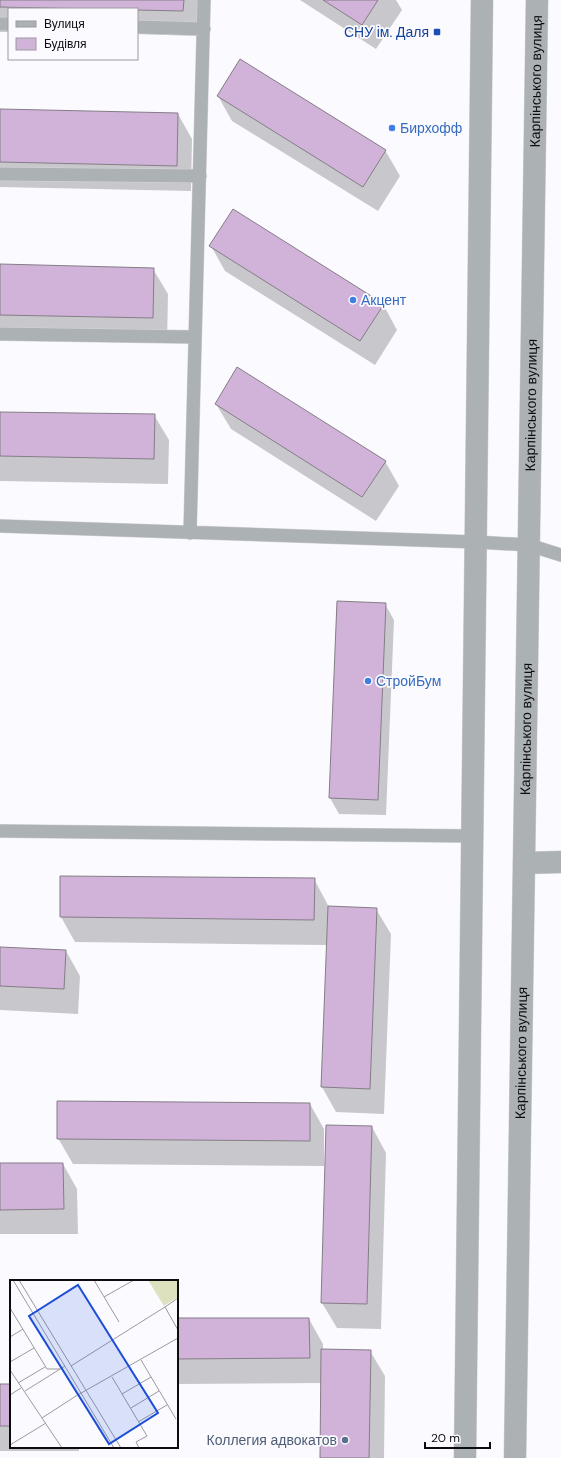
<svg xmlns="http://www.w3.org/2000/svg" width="561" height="1458" font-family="'DM Sans',sans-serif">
  <rect width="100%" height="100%" fill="#fbfaff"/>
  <path fill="#0003" d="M0,0H198L197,36L137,34V9H9V32H0Z
    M300,0H396L402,10L376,49Z
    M218,96L385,150L400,176L378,211L232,121Z
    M0,110L178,114L192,139L191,191L0,187Z
    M211,246L383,304L397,330L375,365L225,271Z
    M0,265L153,269L168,294L167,343L0,339Z
    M216,404L385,461L399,486L376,521L231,429Z
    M0,413L154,415L169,440L168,484L0,481Z
    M337,602L385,604L394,620L386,815L339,814L330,798Z
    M61,877L314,879L329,907L376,909L391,934L384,1114L336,1112L322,1087L327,945L75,942L61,917Z
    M0,948L66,951L80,976L78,1014L0,1010Z
    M310,1104L324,1129V1166L73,1164L58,1138Z
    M372,1127L386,1153L381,1329L337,1328L322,1303Z
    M0,1164H63L77,1189L78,1234H0Z
    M177,1319H309L323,1344V1350L370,1351L385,1376L384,1458H321L322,1383L177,1384Z
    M0,1385H11V1447H79V1451H0Z"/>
  <path fill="#d1b3da" stroke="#847d86" d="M0,0H184L183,11L0,7Z
    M323,0H378L362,25Z
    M240,59L386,150L363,187L217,96Z
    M0,109L178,113L177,166L0,162Z
    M233,209L384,304L360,341L209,246Z
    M0,264L154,268L153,318L0,315Z
    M237,367L386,461L362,497L215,404Z
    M0,412L155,414L154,459L0,456Z
    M337,601L386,603L378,800L329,798Z
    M60,876L315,878L314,920L60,917Z
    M328,906L377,908L370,1089L321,1087Z
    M0,947L66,950L64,989L0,986Z
    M57,1101L310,1103V1141L57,1139Z
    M326,1125L372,1126L367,1304L321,1303Z
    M0,1163H63L64,1209L0,1210Z
    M177,1318H309L310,1358L177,1359Z
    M321,1349L371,1350L369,1458H320Z
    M0,1384H11V1426H0Z"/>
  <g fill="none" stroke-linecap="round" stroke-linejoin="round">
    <defs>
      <path id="service" d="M0,24H9
        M137,27L204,29
        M0,174L200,176
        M0,334L195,337
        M0,526L476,542L529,545L561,555
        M190,533L204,0
        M0,831L472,836"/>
      <path id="minor" d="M524,863L561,862"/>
      <g id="tertiary">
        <path d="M465,1458L482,0"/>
        <path id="s1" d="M515,1458L537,0"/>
      </g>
    </defs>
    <use href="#service" stroke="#d5d4d9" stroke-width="14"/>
    <use href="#minor" stroke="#d5d4d9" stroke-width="23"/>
    <use href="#tertiary" stroke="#d5d4d9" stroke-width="23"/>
    <use href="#service" stroke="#acb2b3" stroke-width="13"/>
    <use href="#minor" stroke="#acb2b3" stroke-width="22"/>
    <use href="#tertiary" stroke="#acb2b3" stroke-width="22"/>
  </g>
  <rect fill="#1a4fb4" stroke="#fbfaff" stroke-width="1.5" x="433" y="28" width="8" height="8" rx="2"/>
  <g fill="#3f7fe0" stroke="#fbfaff" stroke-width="1.5">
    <circle cx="392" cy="128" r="4"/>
    <circle cx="353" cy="300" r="4"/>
    <circle cx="368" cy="681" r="4"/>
  </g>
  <circle fill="#5c6f8a" stroke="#fbfaff" stroke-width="1.5" cx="345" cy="1440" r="4"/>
  <g text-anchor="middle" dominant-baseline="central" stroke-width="3.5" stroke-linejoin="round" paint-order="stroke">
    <g font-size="14" fill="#164399" stroke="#fbfaff" text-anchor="end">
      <text x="429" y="32">СНУ ім. Даля</text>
    </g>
    <g font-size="14" fill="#0c0c0f" stroke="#fbfaff">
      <text stroke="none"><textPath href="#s1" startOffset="1377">Карпінського вулиця</textPath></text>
      <text stroke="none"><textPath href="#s1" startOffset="1053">Карпінського вулиця</textPath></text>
      <text stroke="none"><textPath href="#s1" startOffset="729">Карпінського вулиця</textPath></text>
      <text stroke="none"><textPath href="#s1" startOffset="405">Карпінського вулиця</textPath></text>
    </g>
    <g font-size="14" fill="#366cbe" stroke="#fbfaff" text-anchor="start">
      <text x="400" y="128">Бирхофф</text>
      <text x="361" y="300">Акцент</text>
      <text x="376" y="681">СтройБум</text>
    </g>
    <g font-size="14" fill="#4e5e75" stroke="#fbfaff" text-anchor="end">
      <text x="337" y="1440">Коллегия адвокатов</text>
    </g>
  </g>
  <g transform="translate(10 1280)">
    <rect width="168" height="168" fill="#fbfaff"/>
    <path d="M138,0H168V17L154,26Z" fill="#dee1bd"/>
    <path fill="none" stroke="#9b9b9f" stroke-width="1" d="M3,0L104,168M9,0L111,168M84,0L109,42M94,17L124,0M168,18L155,27L168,50M0,28L37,89H50M0,57L13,49M131,80L166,139M0,82L24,68M61,86L155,27M0,90L52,168M102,97L137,156L126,162L129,168M8,103L35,87M15,111L55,86M112,114L141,97M0,115L11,108M121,128L149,111M32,138L66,116L168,58M128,142L157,125M0,165L36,143"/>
    <path fill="#1d4ed8" fill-opacity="0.15" stroke="#1d4ed8" stroke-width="2" d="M68,5L148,133L99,164L19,36Z"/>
    <rect width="168" height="168" fill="none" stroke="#0c0c0f" stroke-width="2"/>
  </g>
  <rect x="8" y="8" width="130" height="52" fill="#fbfaff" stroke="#9b9b9f"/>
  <rect x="16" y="21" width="20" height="6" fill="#acb2b3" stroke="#9b9b9f"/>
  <text x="44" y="28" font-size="12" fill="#0c0c0f">Вулиця</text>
  <rect x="16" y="38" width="20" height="12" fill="#d1b3da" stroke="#9b9b9f"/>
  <text x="44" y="48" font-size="12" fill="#0c0c0f">Будівля</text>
  <path d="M425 1442v6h65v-6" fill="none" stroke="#0c0c0f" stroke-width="2"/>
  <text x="431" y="1442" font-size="12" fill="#0c0c0f" stroke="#fbfaff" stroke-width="3" paint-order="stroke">20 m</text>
</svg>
